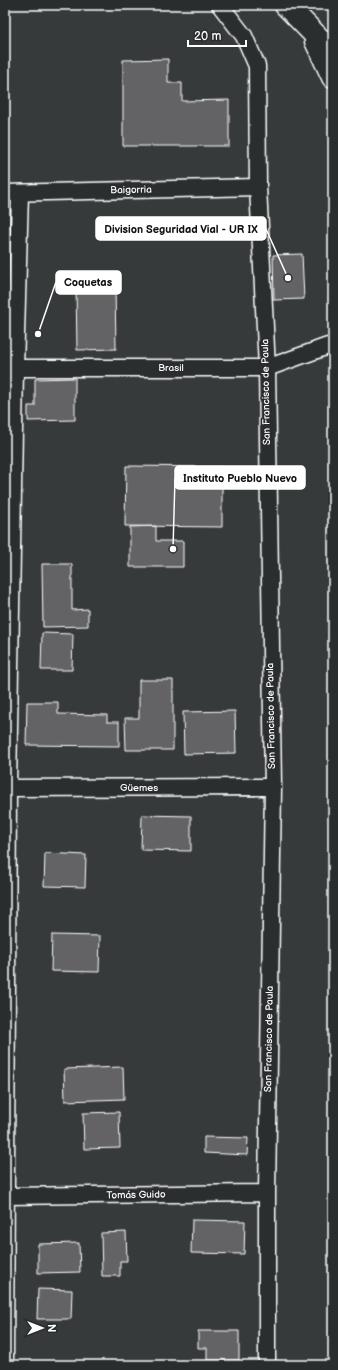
<svg xmlns="http://www.w3.org/2000/svg" width="338" height="1370" font-family="'Balsamiq Sans',sans-serif">
  <rect width="100%" height="100%" fill="#373a3b"/>
  <filter id="ink" filterUnits="userSpaceOnUse"><feTurbulence type="fractalNoise" baseFrequency=".025" numOctaves="2"/><feDisplacementMap in="SourceGraphic" scale="8" xChannelSelector="R" yChannelSelector="G"/><feConvolveMatrix kernelMatrix="1 2 1 2 8 2 1 2 1" color-interpolation-filters="sRGB"/></filter>
  <g filter="url(#ink)">
    <path fill="#636465" stroke="#fff" d="M168,59V83H182V101L229,100V146H123V60Z
      M302,254L304,299L274,300L273,255Z
      M76,287H115L116,349L77,350Z
      M75,378V420L28,421V406H35V379Z
      M126,466L222,467V527L125,526Z
      M156,526V541H183V567H130V527Z
      M42,564H72V610L88,609V626L43,627Z
      M42,633L73,634L72,670H41Z
      M139,680H173V750H126L125,718H139Z
      M27,702H58V714L107,715V722H119V746L26,745Z
      M235,711L236,753L184,754L183,712Z
      M142,815L191,816V851L141,850Z
      M45,853L86,855L85,887L44,886Z
      M52,935L100,936L99,972L51,971Z
      M123,1067L124,1099L65,1101L64,1069Z
      M119,1112L120,1148L84,1149L83,1113Z
      M204,1137L248,1138L247,1155L204,1153Z
      M192,1220L245,1221L244,1254L191,1253Z
      M126,1232L127,1261H120V1276H102L101,1233Z
      M79,1243L80,1272L38,1273V1244Z
      M38,1289L72,1290L71,1319H37Z
      M198,1331H239V1360H207V1348H198Z"/>
    <g fill="none" stroke-linecap="round" stroke-linejoin="round">
      <defs>
        <path id="minor" d="M220,5L244,36L257,66L258,187L267,368L273,787L267,1193V1365
          M5,193L258,187
          M5,368H267L328,346L333,348
          M5,788L273,787
          M5,1196L267,1193
          M5,1365L8,788L15,368L20,193"/>
        <path id="trunk" d="M286,5L333,53
          M316,41L333,77"/>
      </defs>
      <use href="#minor" stroke="#fff" stroke-width="19"/>
      <use href="#trunk" stroke="#fff" stroke-width="25"/>
      <use href="#minor" stroke="#2a2d2e" stroke-width="16"/>
      <use href="#trunk" stroke="#2a2d2e" stroke-width="22"/>
    </g>
  </g>
  <g text-anchor="middle" dominant-baseline="central" stroke-width="3" stroke-linejoin="round" paint-order="stroke">
    <g font-size="10" fill="#fff" stroke="#2a2d2e">
      <text transform="translate(131 190) rotate(-1)">Baigorria</text>
      <text x="171" y="368">Brasil</text>
      <text transform="translate(266 392) rotate(-91)">San Francisco de Paula</text>
      <text transform="translate(271 716) rotate(-91)">San Francisco de Paula</text>
      <text x="139" y="788">Güemes</text>
      <text transform="translate(269 1039) rotate(-89)">San Francisco de Paula</text>
      <text transform="translate(136 1195) rotate(-1)">Tomás Guido</text>
    </g>
  </g>
  <path fill="none" stroke="#fff" stroke-width="1.5" d="M288 278L266 229M38 334L56 282M173 549L175 478"/>
  <g fill="#fff" stroke="#2a2d2e" stroke-width="1.5">
    <circle cx="288" cy="278" r="4"/>
    <circle cx="38" cy="334" r="4"/>
    <circle cx="173" cy="549" r="4"/>
  </g>
  <g fill="#fff" stroke="#fff" stroke-width="1.5">
    <rect x="96" y="217" width="170" height="23" rx="4"/>
    <rect x="56" y="271" width="65" height="23" rx="4"/>
    <rect x="175" y="466" width="130" height="23" rx="4"/>
  </g>
  <g font-size="11" text-anchor="middle" font-weight="bold" fill="#111">
    <text x="181" y="233">Division Seguridad Vial - UR IX</text>
    <text x="88" y="286">Coquetas</text>
    <text x="240" y="482">Instituto Pueblo Nuevo</text>
  </g>
  <rect width="338" height="1370" fill="none" stroke="#2a2d2e" stroke-width="20"/>
  <rect x="10" y="10" width="318" height="1350" fill="none" stroke="#fff" stroke-width="1.5" filter="url(#ink)"/>
  <g transform="translate(42 1328) rotate(90)" stroke="#2a2d2e" stroke-width="3" paint-order="stroke">
  <path d="M0-3L7 15L0 10L-7 15Z" fill="#ffffff"/>
  <text y="-6" font-size="11" font-weight="bold" text-anchor="middle" fill="#ffffff">N</text>
  </g>
  <path d="M188 40v6h58v-6" fill="none" stroke="#ffffff" stroke-width="2"/>
  <text x="194" y="40" font-size="12" fill="#ffffff" stroke="#2a2d2e" stroke-width="3" paint-order="stroke">20 m</text>
</svg>
